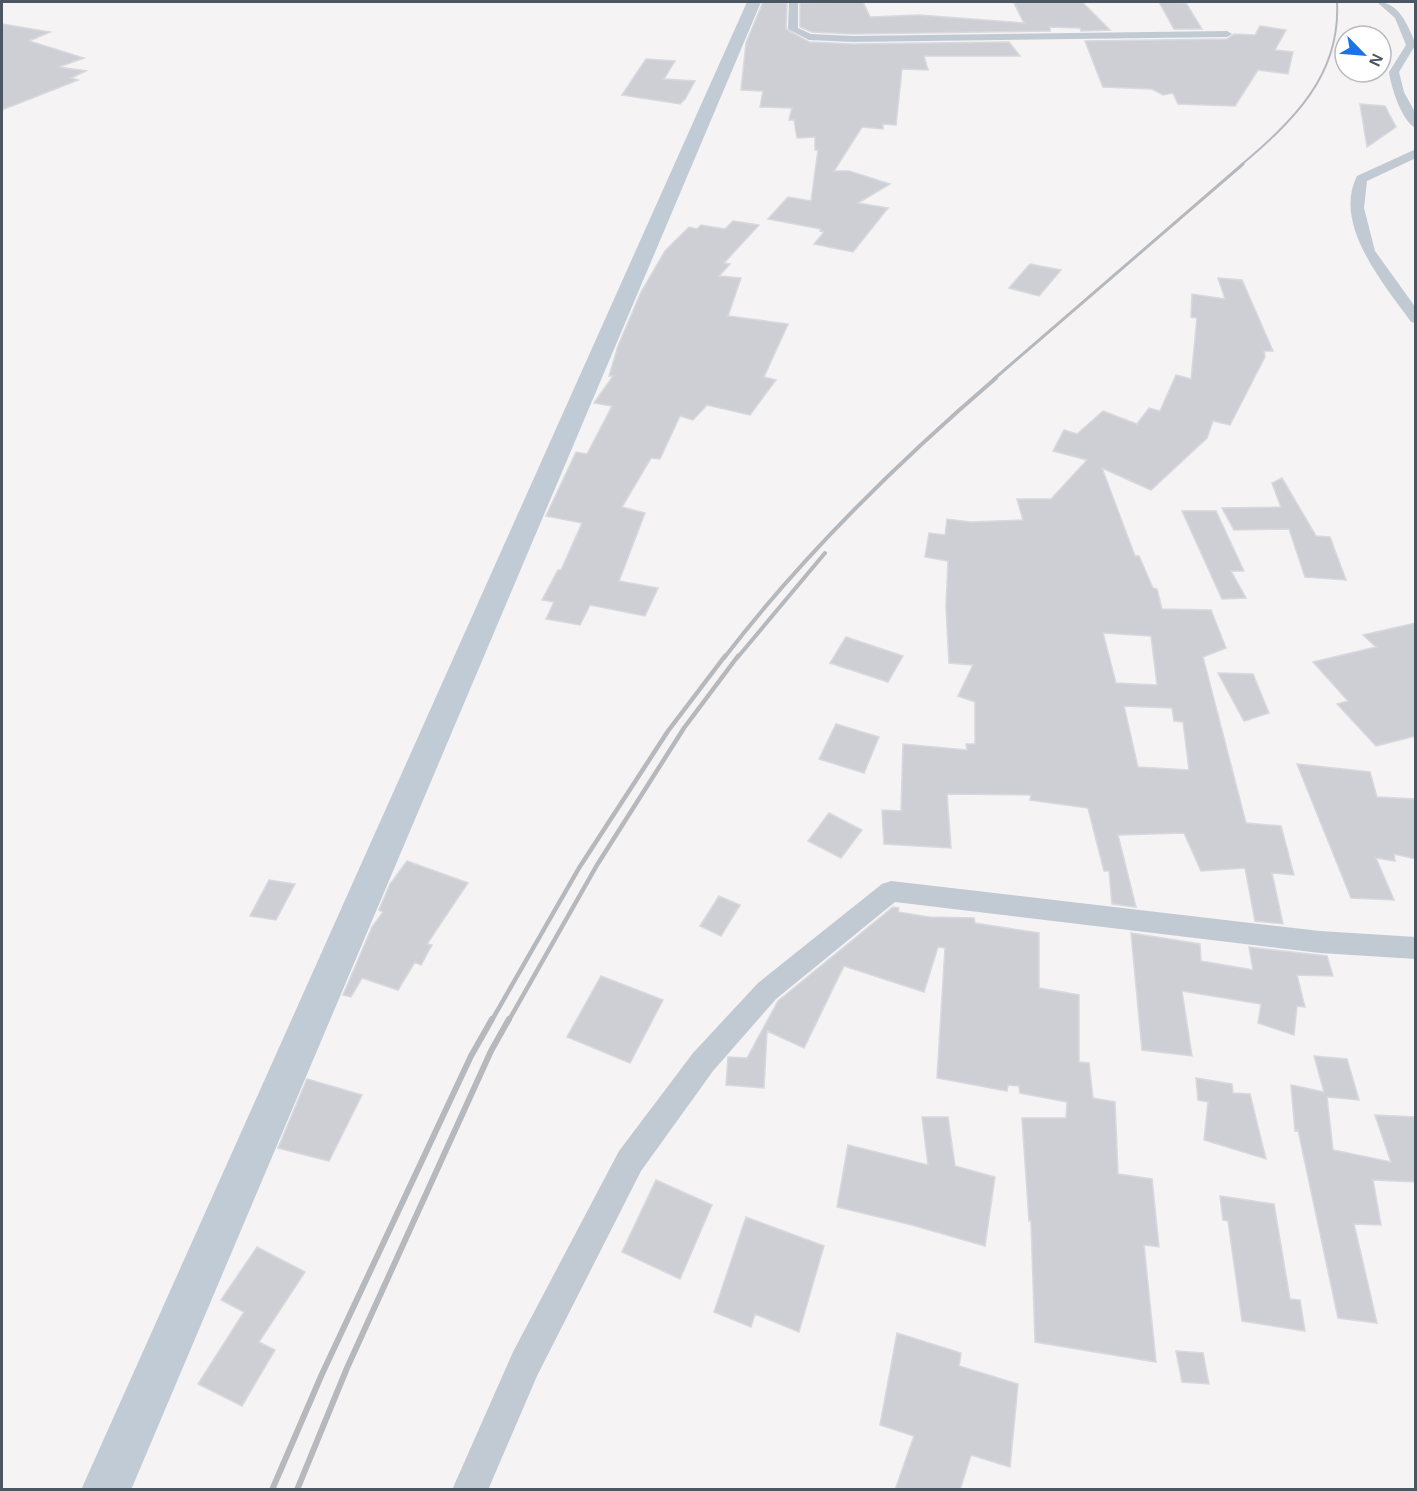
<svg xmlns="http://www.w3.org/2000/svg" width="1417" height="1491" font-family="Arial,sans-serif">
  <rect width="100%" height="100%" fill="#f5f3f3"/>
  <path fill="#cdcfd5" stroke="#d7d9de" stroke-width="1.5" fill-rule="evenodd" d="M763,2L787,3L786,29L809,42L853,44L1009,42L1020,56H924L928,70L902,69L896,125L883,124V129L862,127L834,171H849L890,184L858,203L888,208L853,252L814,244L824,232L820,231L821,229L768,219L788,197L811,201L818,150H815V137L797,138L794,120H789L792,108L760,107L763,91L741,90L746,43Z
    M863,2L870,17L919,15L1024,23L1014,3L1017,2H1082L1110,30L1081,31L1080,28L1050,27V31L853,34L812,32L800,27V3Z
    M1159,2L1186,3L1202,29H1174Z
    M2,24L50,32L29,41L84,58L59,67L86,71L71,78L78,80L2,110Z
    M1260,26L1286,30L1275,50L1293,52L1288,74L1258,70L1235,106L1178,104L1173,93L1163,95L1152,89L1103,87L1085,41L1227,39L1234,34L1255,35Z
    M646,59L675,61L664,79L695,81L685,99L680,104L622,95Z
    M1360,104L1385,106L1396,127L1367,147Z
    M733,221L759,225L724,263L730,264L719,276L741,278L728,316L788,324L764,377L776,380L750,415L707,405L693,420L680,416L660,459L651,458L622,507L645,513L619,581L658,588L645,616L590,605L580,625L546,619L554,602L542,600L558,570H561L582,523L546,516L576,452L587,454L612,406L594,403L613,376H609L618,346L641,292L665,251L689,227L697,229L701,225L725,229Z
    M1030,264L1061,270L1039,296L1009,288Z
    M1218,278L1242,280L1273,351H1264L1265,357L1230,425L1213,421L1207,438L1151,490L1102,468L1135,556H1139L1153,588L1157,589L1162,609L1211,610L1226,648L1203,657L1246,823L1281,826L1294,875L1272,873L1283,924L1255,921L1245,868L1201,871L1184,833L1118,835L1136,907L1112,904L1109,871H1104L1088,808L1030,800L1031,795L947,794L951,848L884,844L882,810L901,811L903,744L967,750L966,744H975V702L958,696L973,665L949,663L946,607L948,561L925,557L929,533L945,535L947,519L970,522L1023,520L1017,499H1051L1087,460L1053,451L1064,430L1077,434L1103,411L1137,424L1149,408L1160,411L1176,375L1191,379L1197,318L1191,317L1192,294L1225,299ZM1103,633L1151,636L1157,685L1116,683ZM1124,706L1172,708L1174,721L1183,722L1189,770L1138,767Z
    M1282,478L1316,536L1330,537L1346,580L1305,577L1289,529L1234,530L1222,508L1281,507L1272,483Z
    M1182,511H1216L1244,571H1231L1246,598L1222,599Z
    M1416,623V736L1376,746L1337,704L1348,701L1313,662L1376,647L1363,635Z
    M846,637L903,656L888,682L830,663Z
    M1218,673L1253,674L1269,713L1244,721Z
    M836,724L879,737L864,773L819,759Z
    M1297,764L1370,772L1377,797L1416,799V859L1394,854L1395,861L1376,858L1394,900L1351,898Z
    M829,813L862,830L841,858L808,841Z
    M407,861L468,883L427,944L432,945L421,965L415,962L398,990L362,978L351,997L343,995L372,927L383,912L379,910L390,884Z
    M269,880L295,884L276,920L250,916Z
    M719,896L740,905L721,936L700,926Z
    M893,907L899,908L898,912L929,917L974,918L975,923L1039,933V988L1079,995V1062L1089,1063L1093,1098L1115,1102L1118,1174L1152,1179L1159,1247L1144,1245L1156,1362L1035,1342L1031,1221H1029L1022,1118H1066L1067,1102L1020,1093L1019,1086L1008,1085L1007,1091L937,1078L945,948L938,947L924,992L844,966L804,1048L767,1031L764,1088L726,1085L728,1057L747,1058L778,1001Z
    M1131,933L1200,944L1201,961L1253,970L1249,947L1327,956L1333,976L1297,975L1305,1007L1297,1006L1294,1035L1258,1023L1261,1004L1182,991L1192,1056L1142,1050Z
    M601,976L663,1000L630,1063L567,1037Z
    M1314,1056L1347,1059L1359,1100L1327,1097L1333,1150L1391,1162L1375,1115L1416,1117V1182L1373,1180L1381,1225L1354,1224L1377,1323L1338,1318L1298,1130L1295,1131L1291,1085L1324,1092Z
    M1196,1078L1232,1084L1233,1093L1250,1094L1266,1159L1204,1140L1208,1102L1198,1100Z
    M307,1079L362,1095L329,1161L278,1148Z
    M922,1117H948L955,1166L995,1177L985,1246L912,1225L837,1207L848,1145L928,1165Z
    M656,1180L712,1205L680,1279L622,1252Z
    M1220,1196L1274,1204L1290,1299L1300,1300L1305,1331L1242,1321L1228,1221L1223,1220Z
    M746,1217L824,1246L799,1332L755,1314L751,1327L714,1312Z
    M257,1247L305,1272L259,1342L275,1350L242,1406L198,1384L244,1312L221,1300Z
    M897,1333L961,1353L959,1366L1018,1384L1010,1467L971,1455L960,1490H895L914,1436L880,1425Z
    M1176,1351L1203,1353L1209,1384L1182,1382Z"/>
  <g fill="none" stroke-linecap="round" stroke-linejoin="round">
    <path fill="#c1cad2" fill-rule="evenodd" d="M789,2H798V28L811,34L853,36L1227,31L1232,34L1227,37L853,42L809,40L788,29Z
      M1377,2C1400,2 1407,25 1416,44L1399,72L1404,92L1416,114V128C1402,122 1391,87 1389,72L1406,45L1395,18Z
      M1416,149V158L1367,181L1364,208L1375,251L1416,308V323L1411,322C1385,285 1332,225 1357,176Z
      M891,881L1320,931L1416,937V959L1320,953L895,902L776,999L713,1071L641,1171L537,1376L488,1490H452L513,1352L619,1151L693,1053L758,983L882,884Z"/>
    <path fill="#c1cbd6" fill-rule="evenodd" d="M747,2H761L131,1490H81Z"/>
    <path stroke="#b5b8bd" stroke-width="2" d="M1241,165C1293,121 1341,75 1337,2"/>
    <path stroke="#b5b8bd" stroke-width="3" d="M994,379L1243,164"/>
    <path stroke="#b5b8bd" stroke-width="4" d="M724,658C803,555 898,462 996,378
      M737,658L825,553"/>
    <path stroke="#b5b8bd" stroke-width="4.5" d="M492,1020L579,868L668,731L725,656
      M509,1020L597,865L684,728L738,656"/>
    <path stroke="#b5b8bd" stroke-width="6" d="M272,1490L322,1374L471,1056L492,1019
      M297,1490L347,1368L491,1051L509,1019"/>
  </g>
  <rect width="1417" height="1491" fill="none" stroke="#4a5661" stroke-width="6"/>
  <g transform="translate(1363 54) rotate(115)"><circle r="28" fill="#ffffff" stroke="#b7bbc0" stroke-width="1.5"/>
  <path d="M0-4.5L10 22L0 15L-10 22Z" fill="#1a73e8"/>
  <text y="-9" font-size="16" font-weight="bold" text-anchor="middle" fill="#4a5661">N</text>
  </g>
</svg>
